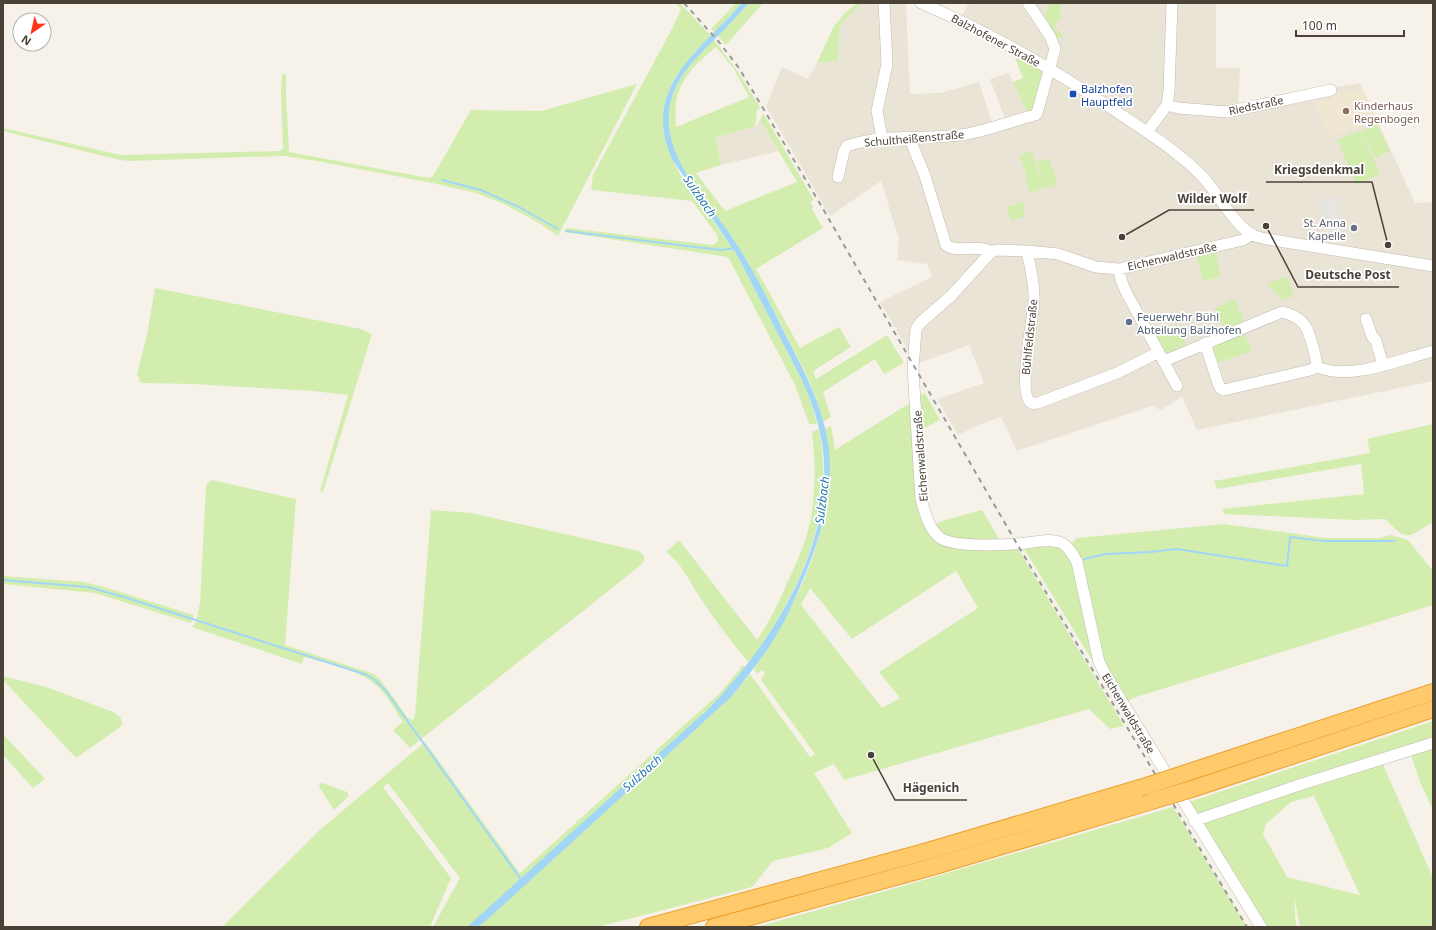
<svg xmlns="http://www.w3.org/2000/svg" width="1436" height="930" font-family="'Noto Sans',sans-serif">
  <rect width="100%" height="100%" fill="#f6f2ea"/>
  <path fill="#eae4d7" d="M863,3L906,4L910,94L940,93L979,82L992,122L1005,119L990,79L1009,73L1028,114L1044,70L958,23L969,3H1216V68H1240L1238,106L1294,94L1360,83L1415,203L1433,202V381L1197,430L1182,397L1161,410L1152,406L1017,451L1001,417L986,422L958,435L937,399L984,383L969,345L916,364L880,302L932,277L927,264L897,260L899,239L881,181L830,216L766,106L782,67L808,79L817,63L838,61L840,26L854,10Z
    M760,120L778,151L721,165L716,136L755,127Z"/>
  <path fill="#f0e7d2" d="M1363,89L1377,120L1330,138L1313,98H1316L1317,101L1332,99L1331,93Z"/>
  <path fill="#d3edaf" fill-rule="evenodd" d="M676,3H680L711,36L695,52L675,78L668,93L665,105L668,150L680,174L737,255L802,380L810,398L817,424H809L795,385L728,257L564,232L567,228L713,245L718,241L717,235L692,201L592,190L591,189L593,175L673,27L681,9Z
    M736,3H742L715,32L711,29Z
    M749,3H763L726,45L718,36Z
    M857,3H863L854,10L840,26L838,61L817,63L834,26L845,13Z
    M1051,3H1063L1059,9L1062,18L1054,26L1063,36L1058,39L1043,18Z
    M714,40L736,69L760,107L757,110L755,127L716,137L721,165L696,173L725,211L797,182L760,120L763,113L814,200L810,202L813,207L812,209L823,228L756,269L800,348L839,327L851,347L813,371L816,379L887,335L904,363L884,374L875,359L823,392L831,417L823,422C820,410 816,397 811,385C803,367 793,349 784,331C770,304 757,277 741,251C719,213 673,172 669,127C665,89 689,64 714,40ZM716,47L734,69L749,97L676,127C676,120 675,112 676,105C678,79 698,62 716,47Z
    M1012,50L1044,70L1033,113L1028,114L1013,82L1023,78Z
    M282,74L286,75V95L289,152L429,178L433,176L471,110L541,111L637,84L558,236L539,223L504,204L476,193L432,183L317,161L284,156L245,157L130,161L120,160L3,131V128L121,155L280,151L283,148L281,94Z
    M1377,123L1390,151L1375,158L1362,131Z
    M1361,130L1380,174L1357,185L1337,140Z
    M1031,151L1043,184L1037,162L1049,158L1058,184L1046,189L1045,187L1030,193L1025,181L1028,179L1019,155Z
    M1023,202L1025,208L1022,209L1025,216L1011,221L1006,207Z
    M1216,250L1220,277L1203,281L1196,254Z
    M1287,276L1294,296L1283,300L1267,284Z
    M155,288L361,329L372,334L323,492L320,491L348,395L313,391L193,384L141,383L137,374L147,335Z
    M1235,299L1244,321L1225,330L1215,308Z
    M1176,324L1186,345L1167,354L1165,352L1156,335Z
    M1243,330L1252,351L1217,363L1211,346Z
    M925,393L940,420L921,430L919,396Z
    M913,401L917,481L935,537L1017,547L1124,726L1110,729L1089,709L844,780L834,764L814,773L852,833L828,848L773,861L752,887L598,927H433L460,878L388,783L383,787L451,878L430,927H222L322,828L425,742L520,873L720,693L743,665L746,668L723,694L706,711L529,881L718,708L732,696L750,674L810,757L815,754L761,680L765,672L762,670L757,674L754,669C803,596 840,518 825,429L831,426L835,450ZM956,571L978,608L879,672L900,698L882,708L801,605L810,588L852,639Z
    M1433,424V522C1406,537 1410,544 1385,519L1355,520L1224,514L1222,509L1364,494L1361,464L1217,489L1214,481L1370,453L1367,439Z
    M819,429C824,455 825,481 821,507C814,558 780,623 749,663C731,642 714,619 699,596C687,578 684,566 666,552L679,540L757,640C769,622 779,603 787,583C794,568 801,553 806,538C816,504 816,466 812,432Z
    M212,480L296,499L285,645L374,674L380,679L408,718L412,720L414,719L415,716L431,510L472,513L639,551L644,556V561L641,565L410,748L393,730L403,722C395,711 389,698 380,689C361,669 329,664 304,657L302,664L192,627L196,621L200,603L206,487L207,484Z
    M982,510L999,539C986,540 958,541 947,536C942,533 939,529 936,524L945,520Z
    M1224,524L1326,538H1379L1391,535L1408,540L1433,571V605L1133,698L1127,702L1101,662L1072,548V543L1077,538Z
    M1051,545L1059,546L1073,558L1103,678L1023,547Z
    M3,576L84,582L104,587L194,615L191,623L95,593L3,584Z
    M3,676L46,687L113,712C118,715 122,717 122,724L119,728L76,758L3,680Z
    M1433,721V740L1382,762L1433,878V927H1300L1294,896L1296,927H1265L1196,814L1186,803ZM1314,796L1360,895L1287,877L1263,834L1266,824L1291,802Z
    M3,734L45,779L33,788L3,755Z
    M1433,745V810L1420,782L1411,755Z
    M322,783L347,792L349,796L334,810L320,788L319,784Z
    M1173,807L1247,927H757L903,886Z"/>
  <path fill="#e7e5e1" d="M1321,197L1339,198L1341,234H1329L1328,226H1323Z"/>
  <path fill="#a1d6f7" d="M742,3H749C737,16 726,28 714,40C693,61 672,81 669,112C665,157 701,193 725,227C748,259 766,295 783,330C799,362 817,393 825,428C839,483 821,539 799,589C792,606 784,623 774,639C762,659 747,677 732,696L489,918L478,927H467L706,711C771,646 834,546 823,450C820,426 812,402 802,380L737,255L672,159C640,87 701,50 742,3Z"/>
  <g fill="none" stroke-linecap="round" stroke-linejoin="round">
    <path stroke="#a1d6f7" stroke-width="2" d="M442,180L481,190L519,207L558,229
      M566,231L712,249L723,250L734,248
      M1084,559L1106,554L1150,552L1177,549L1287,566L1290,537L1323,541H1394
      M3,580L88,587L124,597L367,675L376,681L386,691L522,881"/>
    <defs>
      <path id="minor" d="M921,3C989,32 1053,69 1114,110C1144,130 1174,149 1199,173C1218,191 1232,224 1253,235C1259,238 1266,239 1273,240L1433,266
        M1167,105L1169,91L1172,3
        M1147,132L1167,105L1178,108L1227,112L1331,90
        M909,137L925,176L946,245C957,254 978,243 991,252
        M882,138L877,111L887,64L884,3
        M838,177L844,151L847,146C883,133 922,140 960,135C984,132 1011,121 1035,115L1037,113L1055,49L1050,36L1028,3
        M1252,234L1243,240L1119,269L1096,267L1058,254L1027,251L997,250L991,252L951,296L921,322L916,329L913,369L921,499C925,512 928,527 939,537C951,548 1008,545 1026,543C1036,542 1051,538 1062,543C1069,547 1073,555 1077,562L1099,662L1105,674L1261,927
        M1027,251C1030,267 1035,284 1034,300C1034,316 1016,397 1032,403C1034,404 1036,403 1038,403L1117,373L1159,352
        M1119,269L1121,280L1126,292L1177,386
        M1366,319L1372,336L1376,341L1383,365
        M1205,343L1218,383L1220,388L1224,390L1310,370L1317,367C1351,381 1398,360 1433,351
        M1164,361L1282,312C1289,313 1299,318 1304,324C1310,332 1316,357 1317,367
        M1194,821L1299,785L1433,743"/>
      <path id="highway" d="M1183,774L1433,692
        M1192,789L1433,709
        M648,927L928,851L1140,788
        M714,927L935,866L1152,801"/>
    </defs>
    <use href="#minor" stroke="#c3baab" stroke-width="12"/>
    <use href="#highway" stroke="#eca12e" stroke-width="18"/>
    <use href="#minor" stroke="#fff" stroke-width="11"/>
    <use href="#highway" stroke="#ffca6c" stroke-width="16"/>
    <path stroke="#999" stroke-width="2" stroke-dasharray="5 5" stroke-linecap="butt" d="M684,3L719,42L739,68L819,202L1017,544L1247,927"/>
    <defs>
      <path id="highway-bridge" d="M1140,788L1183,774
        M1152,801L1192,789"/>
    </defs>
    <use href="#highway-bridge" stroke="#eca12e" stroke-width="18" stroke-linecap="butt"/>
    <use href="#highway-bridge" stroke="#ffca6c" stroke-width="16"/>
  </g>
  <rect fill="#1a4fb4" stroke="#fff" stroke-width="1.5" x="1069" y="90" width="8" height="8" rx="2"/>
  <circle fill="#8d6e63" stroke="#fff" stroke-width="1.5" cx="1346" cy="111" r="4"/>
  <circle fill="#6b7280" stroke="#fff" stroke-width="1.5" cx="1354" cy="228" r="4"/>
  <circle fill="#5c6f8a" stroke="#fff" stroke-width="1.5" cx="1129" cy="322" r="4"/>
  <g text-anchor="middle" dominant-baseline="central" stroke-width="3.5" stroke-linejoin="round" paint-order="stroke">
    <g font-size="11" fill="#4b4237" stroke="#fff">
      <text transform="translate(996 40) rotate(28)">Balzhofener Straße</text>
      <text transform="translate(1256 105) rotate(-12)">Riedstraße</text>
      <text transform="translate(914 138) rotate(-5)">Schultheißenstraße</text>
      <text transform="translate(1172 256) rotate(-13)">Eichenwaldstraße</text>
      <text transform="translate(1029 337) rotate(-84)">Bühlfeldstraße</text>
      <text transform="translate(920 456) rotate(-94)">Eichenwaldstraße</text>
      <text transform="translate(1129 713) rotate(59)">Eichenwaldstraße</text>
    </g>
    <g font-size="11" fill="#164399" stroke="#fff" text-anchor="start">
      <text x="1081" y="88">Balzhofen<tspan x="1081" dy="13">Hauptfeld</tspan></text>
    </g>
    <g font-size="11" fill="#785e54" stroke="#fff" text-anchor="start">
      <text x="1354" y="105">Kinderhaus<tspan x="1354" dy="13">Regenbogen</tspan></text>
    </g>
    <g font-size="11" fill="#5b616d" stroke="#fff" text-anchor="end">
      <text x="1346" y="222">St. Anna<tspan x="1346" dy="13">Kapelle</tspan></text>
    </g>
    <g font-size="11" fill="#4e5e75" stroke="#fff" text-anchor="start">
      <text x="1137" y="316">Feuerwehr Bühl<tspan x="1137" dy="13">Abteilung Balzhofen</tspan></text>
    </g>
    <g font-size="12" font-style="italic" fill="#2378b0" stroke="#fff">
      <text transform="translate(700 196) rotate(55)">Sulzbach</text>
      <text transform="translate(822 500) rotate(-83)">Sulzbach</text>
      <text transform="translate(642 773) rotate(-42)">Sulzbach</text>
    </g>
  </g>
  <path fill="none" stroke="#4b4237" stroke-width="1.5" d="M1388 245L1372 182H1266M1122 237L1169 210H1254M1266 226L1298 287H1399M871 755L895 800H967"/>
  <g fill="#4b4237" stroke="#fff" stroke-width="1.5">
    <circle cx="1388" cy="245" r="4"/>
    <circle cx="1122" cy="237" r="4"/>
    <circle cx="1266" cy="226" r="4"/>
    <circle cx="871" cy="755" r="4"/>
  </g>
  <g font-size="12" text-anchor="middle" font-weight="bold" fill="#4b4237" stroke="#fff" stroke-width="3.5" stroke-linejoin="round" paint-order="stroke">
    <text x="1319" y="174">Kriegsdenkmal</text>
    <text x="1212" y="203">Wilder Wolf</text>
    <text x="1348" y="279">Deutsche Post</text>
    <text x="931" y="792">Hägenich</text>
  </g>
  <rect width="1436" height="930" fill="none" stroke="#4b4237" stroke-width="8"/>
  <g transform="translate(32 32) rotate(214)"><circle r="19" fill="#ffffff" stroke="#b7b3af"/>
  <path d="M0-3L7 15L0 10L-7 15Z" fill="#ff3518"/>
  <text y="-6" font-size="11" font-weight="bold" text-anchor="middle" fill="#4b4237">N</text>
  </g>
  <path d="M1296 30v6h108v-6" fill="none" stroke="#4b4237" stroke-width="2"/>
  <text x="1302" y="30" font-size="12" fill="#4b4237" stroke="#ffffff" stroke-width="3" paint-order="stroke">100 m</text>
</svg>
